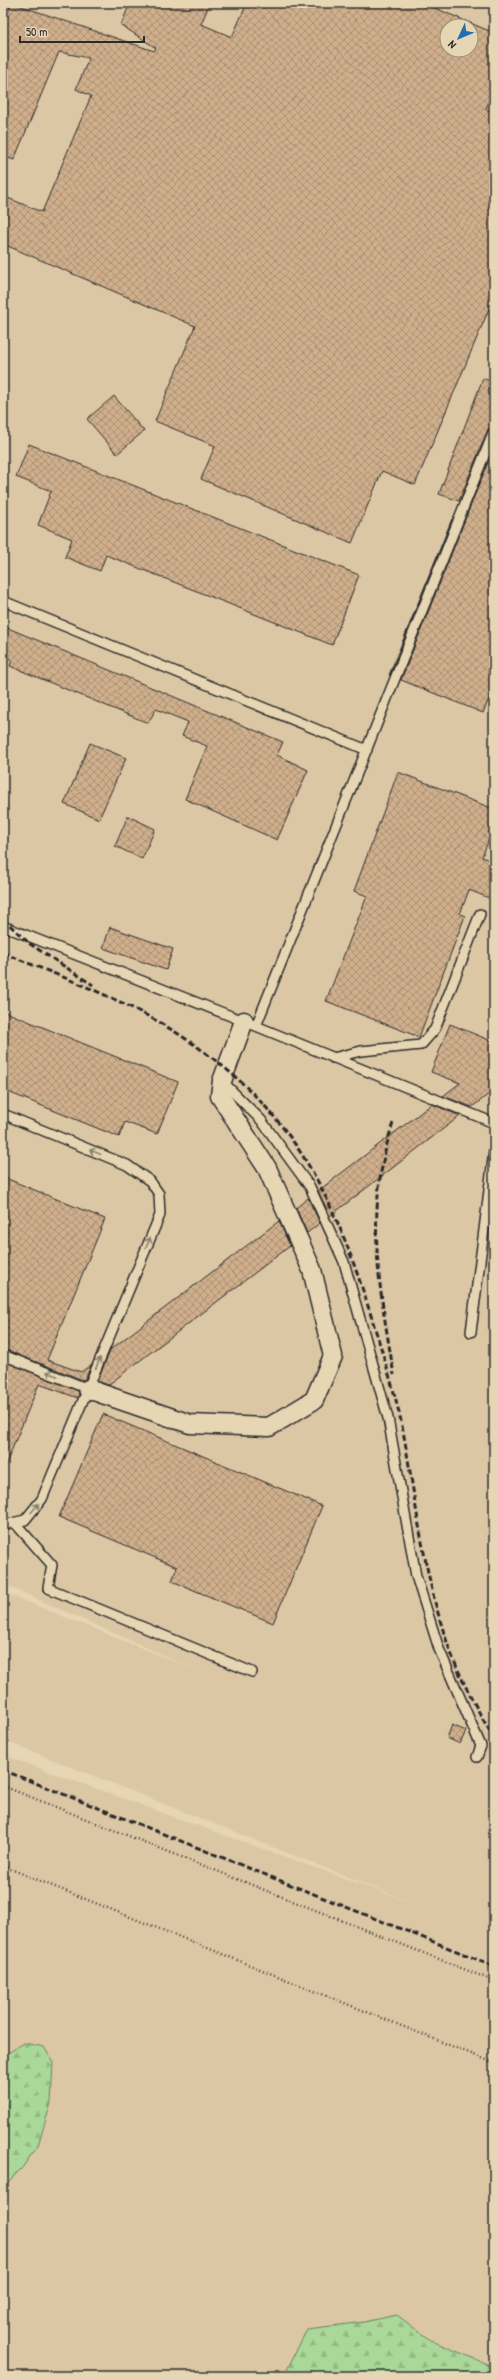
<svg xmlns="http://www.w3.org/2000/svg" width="497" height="2379" font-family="'Patrick Hand',sans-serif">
  <defs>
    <pattern id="forest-firs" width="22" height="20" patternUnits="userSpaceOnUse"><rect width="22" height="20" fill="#a9d898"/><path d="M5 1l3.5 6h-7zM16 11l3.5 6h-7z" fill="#92ba83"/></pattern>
    <pattern id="building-cross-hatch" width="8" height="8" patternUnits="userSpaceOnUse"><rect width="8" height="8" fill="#d0af8c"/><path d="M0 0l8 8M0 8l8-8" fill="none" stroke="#a98f73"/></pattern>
  </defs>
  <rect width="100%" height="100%" fill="#e7d6b3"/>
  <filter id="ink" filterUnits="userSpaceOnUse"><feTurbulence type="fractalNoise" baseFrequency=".025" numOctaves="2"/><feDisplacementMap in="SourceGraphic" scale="8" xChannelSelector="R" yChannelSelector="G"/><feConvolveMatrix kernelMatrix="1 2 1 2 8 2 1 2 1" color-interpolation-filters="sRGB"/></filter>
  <g filter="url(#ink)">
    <path fill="#dcc7a5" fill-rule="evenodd" d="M3,3H494V2376H3V1755L413,1903L3,1740V1592L199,1671L3,1584ZM447,26H471V50H447Z"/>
    <path fill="url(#forest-firs)" stroke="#6a8262" d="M24,2043L44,2047L53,2062L51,2103L38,2145L22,2168L3,2187V2056Z
      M397,2315L430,2340L494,2367V2376H284L307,2329L364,2322Z"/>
    <path fill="url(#building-cross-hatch)" stroke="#2b2b2b" fill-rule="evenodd" d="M12,3L154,51L156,48L121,25L130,3H210L201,24L232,37L247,3H423L494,33V89L486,109L494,113V297L415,485L382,471L352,543L201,479L215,446L155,421L195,326L3,244V196L42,212L91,96L76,89L89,58L59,52L14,160L3,156V24ZM447,26H471V50H447Z
      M483,378L494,383V425L488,429L459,501L439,494Z
      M114,396L144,431L117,454L87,419Z
      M29,444L359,575L332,645L106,555L100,571L65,557L72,539L38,525L51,491L16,477Z
      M494,447V686L483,713L401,680Z
      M452,519L390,675H389Z
      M3,626L283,742L277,755L308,770L277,840L185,799L207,746L182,736L188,722L156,709L148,723L10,666L12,660L3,656Z
      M90,743L126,758L99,819L64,804Z
      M398,772L494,809V826L482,857L494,862V900L469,890L460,914L465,916L419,1037L326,1001L367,896L354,891Z
      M128,816L155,829L142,859L115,846Z
      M110,927L173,949L166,970L103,948Z
      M3,1011L178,1082L157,1134L125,1122L119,1137L3,1090Z
      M450,1024L494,1042V1096L489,1094L472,1107L443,1096L460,1083L431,1072Z
      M432,1104L460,1116L330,1216L318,1191Z
      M3,1177L105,1219L47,1360L81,1372L92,1364L85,1379L83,1380L3,1349Z
      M308,1198L320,1223L307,1233L296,1208Z
      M279,1221L290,1246L108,1385L97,1381L111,1349Z
      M3,1361L78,1391L79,1394L78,1398L39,1384L3,1471Z
      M103,1414L322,1506L273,1623L172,1581L177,1567L59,1517Z
      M452,1725L466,1731L460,1744L447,1738Z"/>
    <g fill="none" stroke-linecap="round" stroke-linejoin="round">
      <defs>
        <path id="lane" d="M3,601L367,750
          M3,926L256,1026L494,1123
          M256,1026L494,431
          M333,1058L361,1051L421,1045L435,1029L480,914
          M222,1081L261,1120L310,1187L344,1262L388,1418L416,1576L439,1649L481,1746L477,1757
          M3,1114L127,1165L150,1181L159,1194L160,1215L42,1499L25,1520L3,1525
          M471,1332L494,1151
          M3,1355L88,1389
          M15,1523L52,1565L48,1588L252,1672"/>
        <path id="street" d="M88,1389L190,1424L269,1427L314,1400L333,1356L312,1270L267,1168L220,1096L222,1081L244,1021"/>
      </defs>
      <use href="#lane" stroke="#2b2b2b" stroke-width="12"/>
      <use href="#street" stroke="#2b2b2b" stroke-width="21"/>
      <path stroke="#2b2b2b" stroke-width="2.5" stroke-dasharray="1 3" stroke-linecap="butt" d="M3,1786L494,1981
        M3,1866L494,2063"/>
      <use href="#lane" stroke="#e7d6b3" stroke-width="9"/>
      <use href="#street" stroke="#e7d6b3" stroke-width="18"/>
      <path stroke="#2b2b2b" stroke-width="3" stroke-dasharray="6 3" stroke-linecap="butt" d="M3,919L30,944L93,985
        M3,953C72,981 143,1006 203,1051C302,1123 338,1209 373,1322C385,1361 398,1401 405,1442C417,1510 425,1579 448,1645C460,1678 476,1708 494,1738
        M393,1123C364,1213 379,1285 394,1375
        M3,1770L494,1966"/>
    </g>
    <defs><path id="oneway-shaft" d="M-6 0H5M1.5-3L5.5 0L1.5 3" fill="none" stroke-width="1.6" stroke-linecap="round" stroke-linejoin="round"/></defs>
    <g stroke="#89806f">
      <use href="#oneway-shaft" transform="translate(95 1152) rotate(-158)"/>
      <use href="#oneway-shaft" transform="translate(148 1243) rotate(-68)"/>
      <use href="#oneway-shaft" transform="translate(98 1363) rotate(-68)"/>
      <use href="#oneway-shaft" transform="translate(52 1374) rotate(-158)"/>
      <use href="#oneway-shaft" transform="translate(35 1508) rotate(-50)"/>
    </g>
  </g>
  <rect width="497" height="2379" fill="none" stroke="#e7d6b3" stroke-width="16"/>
  <rect x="8" y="8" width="481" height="2363" fill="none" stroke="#2b2b2b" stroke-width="1.5" filter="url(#ink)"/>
  <g transform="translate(459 38) rotate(226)"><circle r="19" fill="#e7d6b3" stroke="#9c927d"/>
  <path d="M0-3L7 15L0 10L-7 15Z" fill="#1f6fb2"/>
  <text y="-6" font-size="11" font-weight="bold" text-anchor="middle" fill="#2b2b2b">N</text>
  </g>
  <path d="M20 36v6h124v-6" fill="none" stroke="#2b2b2b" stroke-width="2"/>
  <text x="26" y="36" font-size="12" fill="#2b2b2b" stroke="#e7d6b3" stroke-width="3" paint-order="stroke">50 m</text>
</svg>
